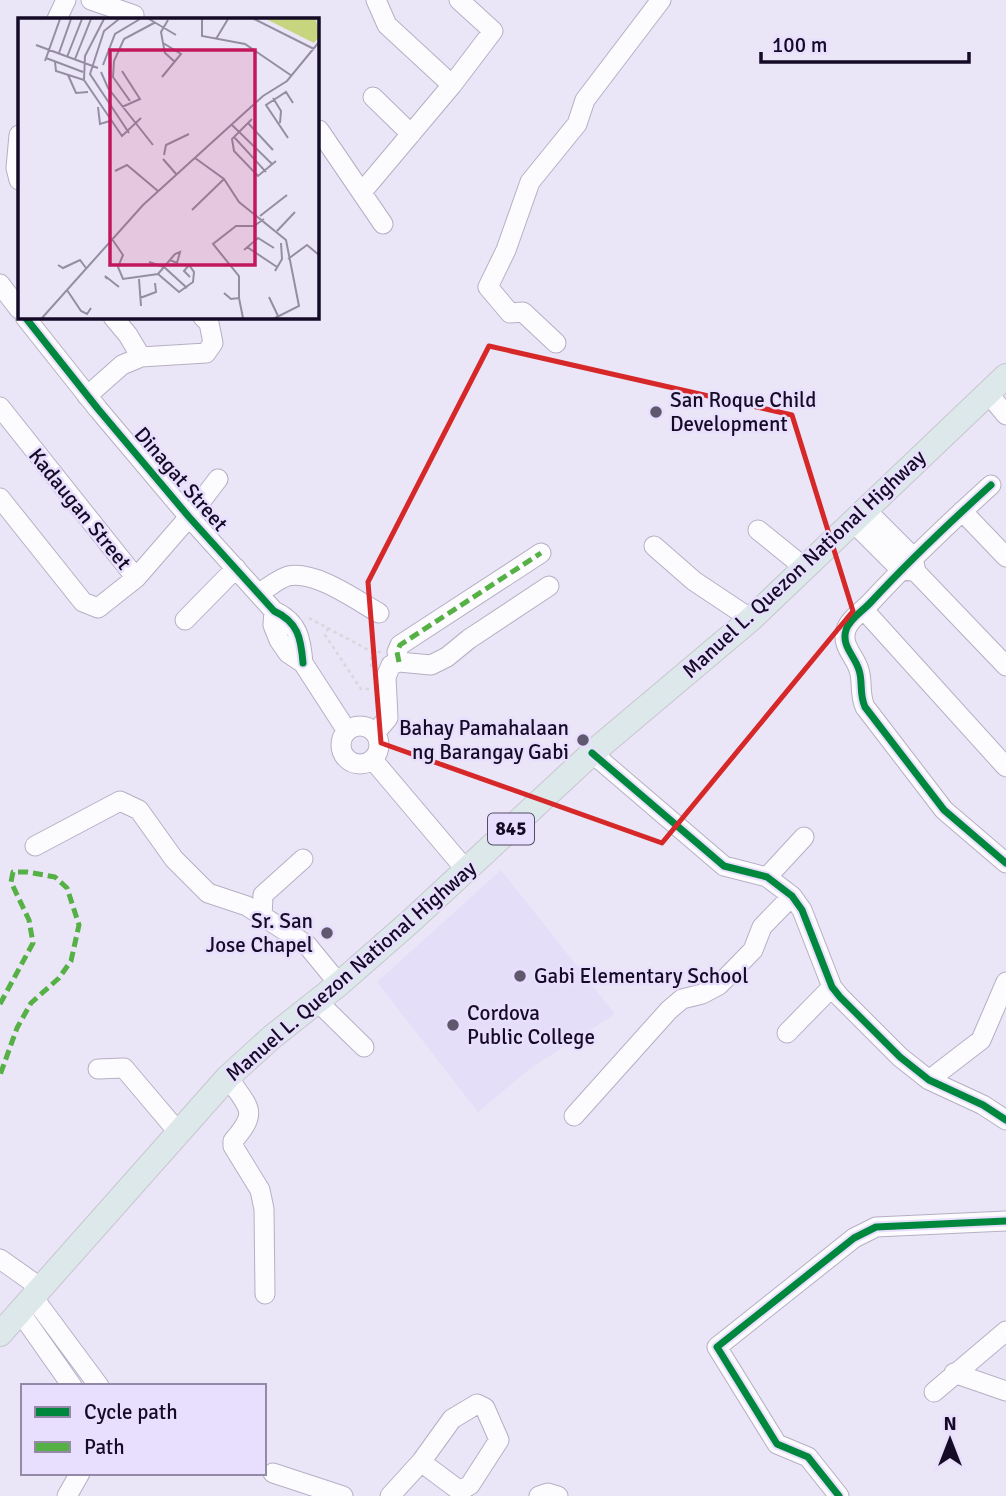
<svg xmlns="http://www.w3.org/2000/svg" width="1006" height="1496" font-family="Signika,sans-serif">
  <rect width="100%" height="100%" fill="#ebe6f7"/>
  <path fill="#e5def8" d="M501,870L615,1014L531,1068L478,1112L377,982Z"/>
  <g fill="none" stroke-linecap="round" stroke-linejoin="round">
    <defs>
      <path id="minor" d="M91,0L134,15
        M376,0L387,25L452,85
        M57,19L66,0
        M373,97L411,134
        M319,130L383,224
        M19,135L16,168L19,180
        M362,192L452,85L493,31L459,0
        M0,284L19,309
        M25,317L98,409L189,517L274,611C298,622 301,638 303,663
        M113,317L128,335L141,357
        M556,343L523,312L510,313L488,287L506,250L530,182L577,124L585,100L661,0
        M988,393L1006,415
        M87,396L122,365L141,357L206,353L213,343L209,323L203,317
        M0,407L136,578
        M991,485C949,523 909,561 871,602C863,611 849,619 846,630C841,646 855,656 859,670C863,682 859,694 865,707L944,810L1006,863
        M0,498L83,602L98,608L136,578L189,517L218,479
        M865,509L913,557L916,572L1006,666
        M962,511L1006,557
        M852,521L901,570L912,571
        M758,530L805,568
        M654,546L694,581L751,619
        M259,593C268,588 278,579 288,576C315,570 356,600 379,613
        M864,610L1006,767
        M274,611L273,625L279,640L288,653L303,663L347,731
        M185,620L236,568
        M399,662L397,652L400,645L541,553
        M341 745a19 19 0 1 1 38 0a19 19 0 1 1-38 0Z
        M375,733L388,718L386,677L391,665L399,662L431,665L447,657L469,639L549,586
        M592,753L724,866L767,877L792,896L802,910L832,987L840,997L900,1057L929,1080L983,1105L1006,1120
        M373,760L466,870
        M35,846L120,801L139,810L174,859L208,893L247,906L307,945L339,984
        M767,877L804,837
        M262,918L263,895L303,859
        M317,1001L364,1047
        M787,1033L832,987
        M98,1069L124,1068L179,1133
        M228,1077C248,1108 260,1110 233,1141V1146L260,1190L264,1209L265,1294
        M929,1080L981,1040L1006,982
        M574,1116L669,1010L682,999L702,994L719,985L753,950L762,927L792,896
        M0,1259L41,1288
        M33,1297L99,1386
        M20,1312L72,1386
        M954,1373L1006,1391
        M934,1392L1006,1331
        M273,1473L343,1496
        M67,1496L80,1473
        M390,1496L421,1462L452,1419L477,1404L485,1408L499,1440L470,1485L463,1489L456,1488L421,1462
        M539,1496L548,1493L558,1496
        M839,1496L808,1457L777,1444L717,1347L854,1238L876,1227L1006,1221"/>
      <path id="major" d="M0,1334L228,1077L272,1037L339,984L411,921L592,753L751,619L1006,376"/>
    </defs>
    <use href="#minor" stroke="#b6afc4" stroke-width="21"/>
    <use href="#major" stroke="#c9c5d0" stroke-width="26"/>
    <path stroke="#d8d7dc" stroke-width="2.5" stroke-dasharray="3.5 3.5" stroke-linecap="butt" d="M309,618L372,652H381
      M328,628L325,635L361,689H369
      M371,667L372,652"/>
    <use href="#minor" stroke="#fcfbfe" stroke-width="19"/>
    <use href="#major" stroke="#dce8e9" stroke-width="24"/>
    <path stroke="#55b045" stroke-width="5" stroke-dasharray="10 5" stroke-linecap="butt" d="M399,662L397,652L400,645L541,553
      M0,1004L33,943L29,920L11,882L13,872H27L55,877L67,888L79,925L71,961L59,978L31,1003L17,1028L0,1075"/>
    <defs>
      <path id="cycleway" d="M25,317L98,409L189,517L274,611C298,622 301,638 303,663
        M991,485C949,523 909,561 871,602C863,611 849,619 846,630C841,646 855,656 859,670C863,682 859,694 865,707L944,810L1006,863
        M592,753L724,866L767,877L792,896L802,910L832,987L840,997L900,1057L929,1080L983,1105L1006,1120
        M839,1496L808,1457L777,1444L717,1347L854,1238L876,1227L1006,1221"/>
    </defs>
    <use href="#cycleway" stroke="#e8dffe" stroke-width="11"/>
    <use href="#cycleway" stroke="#00873e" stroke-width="7"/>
  </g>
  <path fill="none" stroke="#d62828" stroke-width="5" stroke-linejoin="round" d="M489,346L792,415L853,611L662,843L381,743L368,582Z"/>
  <g fill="#60586f" stroke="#e8dffe" stroke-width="2.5">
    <circle cx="656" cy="412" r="7"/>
    <circle cx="583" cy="740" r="7"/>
    <circle cx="327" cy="933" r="7"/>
    <circle cx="520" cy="976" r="7"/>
    <circle cx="453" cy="1025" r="7"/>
  </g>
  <g text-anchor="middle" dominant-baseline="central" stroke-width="5" stroke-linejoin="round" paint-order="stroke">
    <rect fill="#e8dffe" stroke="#544b67" stroke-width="2" x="488" y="813.5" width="46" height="31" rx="5"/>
    <g font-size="19" font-weight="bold" fill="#150b26">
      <text x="511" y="829">845</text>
    </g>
    <g font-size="21" fill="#150b26" stroke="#e8dffe" text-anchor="start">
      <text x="670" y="400">San Roque Child<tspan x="670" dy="24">Development</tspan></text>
      <text x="569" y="728" text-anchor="end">Bahay Pamahalaan<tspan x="569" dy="24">ng Barangay Gabi</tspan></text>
      <text x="313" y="921" text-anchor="end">Sr. San<tspan x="313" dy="24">Jose Chapel</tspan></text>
      <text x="534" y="976">Gabi Elementary School</text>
      <text x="467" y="1013">Cordova<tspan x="467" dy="24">Public College</tspan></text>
    </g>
    <g font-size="21" fill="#150b26" stroke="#e8dffe">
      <text transform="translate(181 479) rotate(49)">Dinagat Street</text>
      <text transform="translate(80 509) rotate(51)">Kadaugan Street</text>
      <text transform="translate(804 564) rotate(-43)">Manuel L. Quezon National Highway</text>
      <text transform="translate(351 971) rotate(-41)">Manuel L. Quezon National Highway</text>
    </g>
  </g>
  <g transform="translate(18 18)">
    <rect width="301" height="301" fill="#ebe6f7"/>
    <path d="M248,1H298L301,19L296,25Z" fill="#c8d57f"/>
    <path fill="none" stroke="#958ea3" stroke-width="2" d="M86,1L67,38L66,62L104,118L123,100M101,1L86,13L72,56L111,115M131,1L158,17M184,1V18L227,26L274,58M236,1L296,31M198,21L210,1M145,25L147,35L157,44M18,27L80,50M41,35L53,1M49,39L64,1M28,40L65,54M57,41L73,1M27,43L42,1M37,44L38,53L66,62M85,47L97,16L122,1M83,54L90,70L135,127M50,57L58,75L70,74M144,59L163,36L145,25L143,14L150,2M255,80L263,93L262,105M112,83L95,59L96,43L106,21L136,5M80,89L82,106L92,103M104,89L122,81L104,53M234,101L214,121L216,133L240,158L258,143M230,105L255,132M214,107L254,146M216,119L248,154M270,120L248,87L268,74L275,85M146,137L148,127L171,116M177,140L206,161L221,184L268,222L281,288L257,300M145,141L159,157M97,153L109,147L140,173M174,192L206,161M242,198L269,177M259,213L277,194M94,221L105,237L100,249L105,261L140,256L157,236L162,234L159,245L152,242M229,229L259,249M226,232L240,220L256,230M270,241L289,227L301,237M131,244L146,249L169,270M40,247L45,250L62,242L68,250M257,253L264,241L263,225M140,256L161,274L175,264L176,254L171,247L166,253L172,259M89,261L87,258L101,269M121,261L123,288M49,272L63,293L69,296L73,290M206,275L213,281L221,280L225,300M251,279L260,298M122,280L138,274L137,265M221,280V258L195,226L218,208H236L246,201M24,300L125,187L245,78L269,63L301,24"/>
    <path fill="#c2185b" fill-opacity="0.15" stroke="#c2185b" stroke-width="3.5" d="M92,32H237V247H92Z"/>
    <rect width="301" height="301" fill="none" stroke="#150b26" stroke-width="3.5"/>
  </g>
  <rect x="21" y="1384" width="245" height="91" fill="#e8dffe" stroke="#948aa8" stroke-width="2"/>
  <rect x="35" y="1407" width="35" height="10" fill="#00873e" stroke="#948aa8" stroke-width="2"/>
  <text x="84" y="1419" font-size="21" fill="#150b26">Cycle path</text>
  <rect x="35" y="1442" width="35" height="10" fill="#55b045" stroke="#948aa8" stroke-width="2"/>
  <text x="84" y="1454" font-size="21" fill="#150b26">Path</text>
  <g transform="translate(950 1440)" stroke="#e8dffe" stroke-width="5" paint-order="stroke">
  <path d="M0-5L12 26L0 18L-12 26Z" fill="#150b26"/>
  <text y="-10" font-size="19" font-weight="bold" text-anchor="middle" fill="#150b26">N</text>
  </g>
  <path d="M761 52v10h208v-10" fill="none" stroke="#150b26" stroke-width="3.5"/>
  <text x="772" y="52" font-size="21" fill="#150b26" stroke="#e8dffe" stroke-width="5" paint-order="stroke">100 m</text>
</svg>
